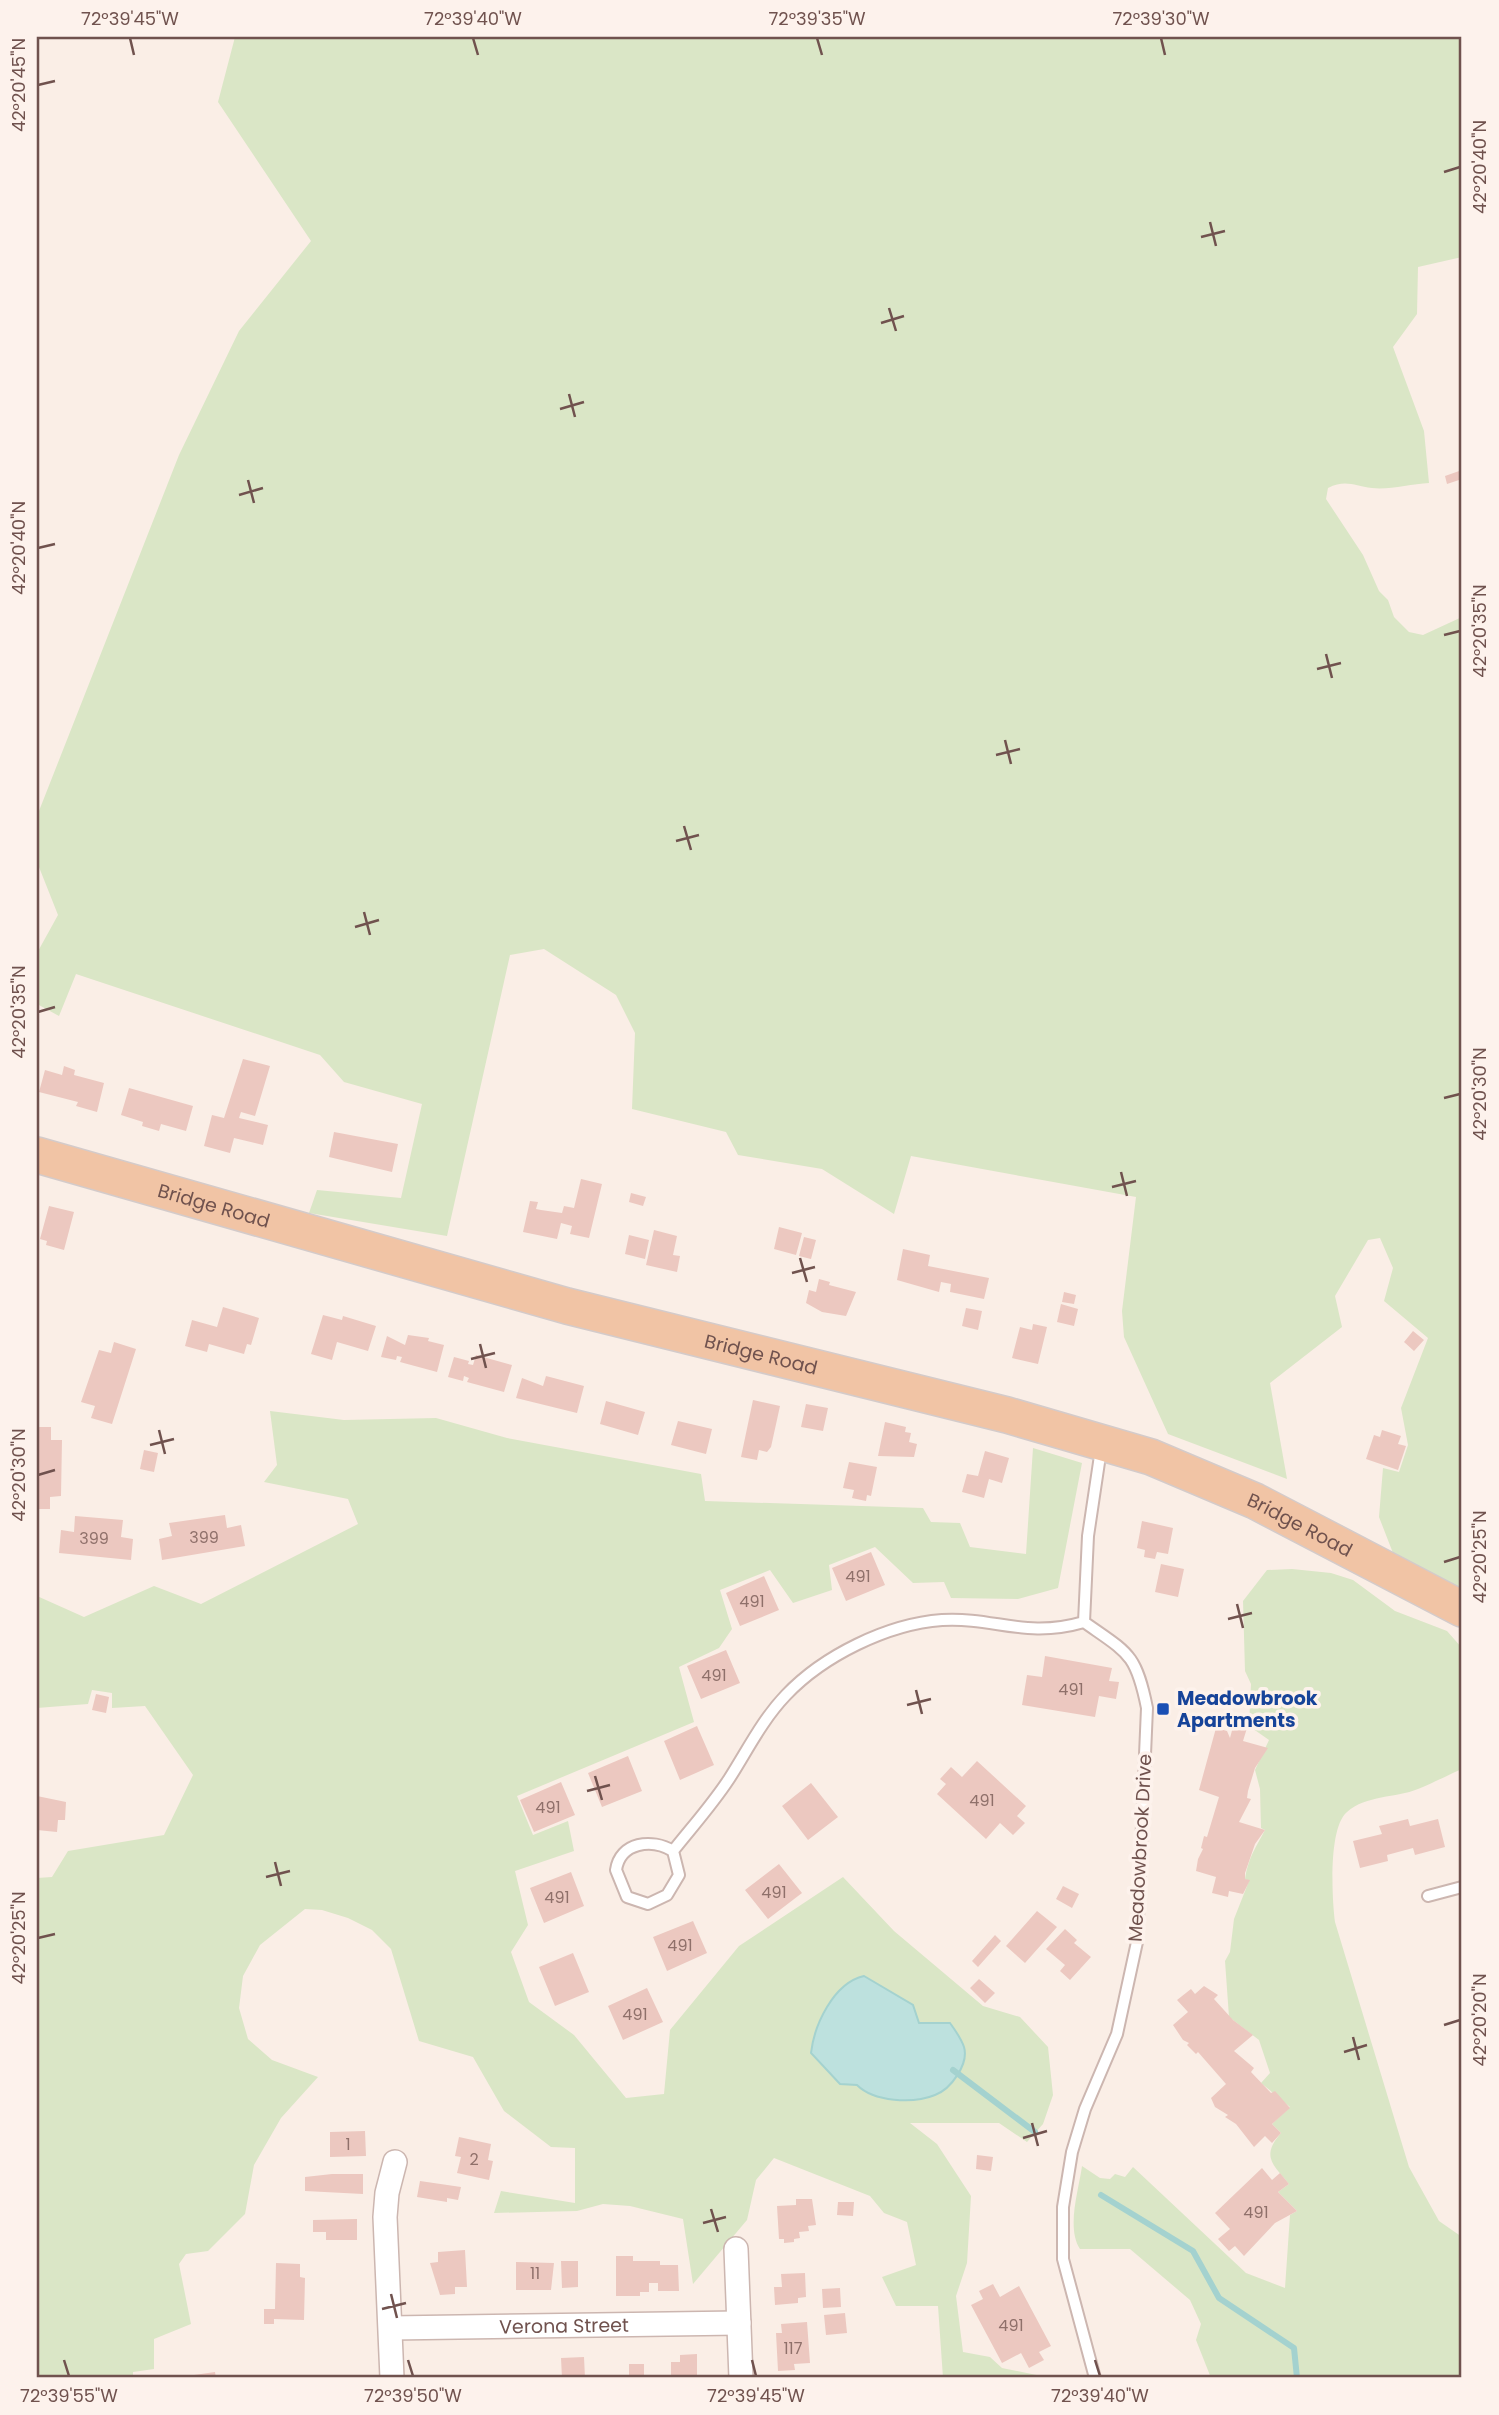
<svg xmlns="http://www.w3.org/2000/svg" width="1499" height="2415" font-family="Poppins,sans-serif">
  <rect width="100%" height="100%" fill="#faeee6"/>
  <path fill="#dae6c6" d="M235,37H1462V257L1418,267L1417,314L1393,347L1424,431L1429,483C1411,484 1389,490 1372,488C1354,486 1346,479 1328,488L1326,499L1363,555L1379,591L1388,600L1394,617L1409,632L1423,635L1462,617V1589L1393,1553L1379,1517L1383,1468L1399,1472L1408,1445L1401,1408L1428,1338L1384,1301L1393,1268L1380,1238L1368,1240L1335,1296L1342,1327L1270,1383L1287,1479L1168,1434L1124,1337L1122,1311L1136,1197L911,1156L894,1214L822,1169L738,1155L726,1132L632,1109L635,1033L616,995L544,949L510,955L447,1236L309,1213L317,1190L401,1198L422,1104L344,1082L320,1055L76,974L59,1016L37,1004V953L58,915L37,862V816L179,455L239,331L311,241L218,102Z
    M270,1411L344,1420L436,1418L507,1438L701,1474L705,1501L923,1508L931,1522L960,1523L970,1547L1026,1554L1033,1448L1082,1463L1058,1588L1018,1599L951,1598L944,1582L913,1583L875,1547L829,1565L832,1590L793,1603L770,1570L720,1590L732,1629L719,1648L679,1667L694,1722L517,1796L533,1835L568,1821L574,1851L515,1871L528,1925L511,1952L529,2002L574,2035L626,2098L664,2094L670,2030L739,1946L843,1877L894,1931L983,2006L1020,2017L1048,2047L1053,2095L1043,2124L1027,2142L999,2123H910L937,2144L971,2196L967,2263L956,2296L963,2352L990,2357L1002,2368L1051,2378H943L938,2306H896L882,2277L916,2265L907,2222L884,2213L870,2196L774,2158L756,2180L747,2220L693,2284L683,2219L630,2206L603,2204L577,2211L494,2213L501,2191L575,2203V2148L551,2147L504,2111L473,2057L419,2041L391,1949L372,1930L348,1918L322,1910L305,1909L260,1945L243,1976L239,2008L248,2039L272,2060L318,2077L281,2118L254,2165L245,2214L208,2251L186,2254L179,2264L191,2324L154,2339V2369L133,2372V2378H37V1878L52,1877L68,1851L164,1835L193,1775L145,1706L112,1708V1693L92,1690L88,1704L37,1708V1596L84,1617L154,1586L201,1604L358,1524L348,1499L264,1482L277,1465Z
    M1292,1569L1331,1573L1353,1580L1395,1611L1447,1631L1462,1648V1769C1448,1775 1433,1783 1418,1789C1396,1798 1366,1795 1347,1812C1328,1828 1332,1899 1335,1922L1409,2167L1439,2221L1462,2237V2378H1211L1196,2340L1201,2324L1190,2300L1130,2249H1080C1066,2228 1079,2189 1082,2166L1100,2178L1110,2179L1115,2174L1125,2177L1133,2167L1246,2273L1285,2288L1290,2215L1297,2211L1278,2192L1289,2184C1274,2165 1260,2157 1281,2133L1272,2124L1290,2107L1261,2083L1270,2073L1259,2040L1229,2017L1225,1961L1230,1952L1234,1919L1249,1881L1245,1879C1248,1858 1256,1847 1265,1830L1261,1828L1260,1789L1255,1770L1269,1740L1249,1726L1251,1684L1245,1671L1243,1601L1267,1570Z"/>
  <path fill="#bde1de" stroke="#a4d2cf" stroke-width="2" d="M864,1976L913,2005L919,2023H950C955,2030 961,2038 964,2047C969,2064 951,2089 935,2095C913,2104 874,2102 857,2085L840,2084L811,2053C814,2026 833,1983 864,1976Z"/>
  <g fill="none" stroke-linecap="round" stroke-linejoin="round">
    <path stroke="#a4d2cf" stroke-width="6" d="M953,2070L1035,2132
      M1101,2195L1193,2251L1219,2298L1294,2348L1297,2378"/>
  </g>
  <path fill="#ecc8c0" d="M1462,470V479L1447,484L1445,476Z
    M243,1059L270,1066L255,1116L241,1112L239,1118L268,1125L263,1145L234,1138L230,1153L204,1146L212,1115L224,1118Z
    M64,1066L75,1070L74,1075L104,1083L97,1112L76,1106L78,1102L39,1092L45,1070L62,1075Z
    M129,1088L193,1106L186,1131L161,1124L159,1131L142,1126L143,1122L121,1115Z
    M334,1132L398,1144L392,1172L329,1157Z
    M581,1179L602,1184L589,1238L570,1234L572,1226L561,1223L557,1239L523,1232L530,1201L538,1202L536,1209L541,1210L562,1213L564,1206L574,1208Z
    M631,1193L646,1197L643,1206L629,1202Z
    M49,1206L74,1212L64,1250L46,1245L47,1241L40,1239Z
    M779,1227L802,1233L796,1255L774,1249Z
    M654,1230L677,1236L673,1255L680,1256L677,1272L646,1265Z
    M629,1235L649,1240L645,1259L625,1254Z
    M804,1237L816,1240L811,1259L799,1256Z
    M903,1249L930,1255L928,1266L989,1278L984,1299L950,1292L951,1284L941,1282L939,1292L897,1280Z
    M819,1279L830,1282L829,1285L856,1292L846,1316L822,1312L806,1303L809,1290L816,1292Z
    M1064,1292L1076,1295L1074,1304L1062,1302Z
    M1061,1304L1078,1309L1074,1326L1057,1322Z
    M223,1307L259,1318L251,1345L247,1344L244,1354L209,1344L207,1352L185,1346L192,1320L217,1327Z
    M966,1308L982,1311L978,1330L962,1326Z
    M323,1315L342,1320L343,1316L376,1326L368,1351L337,1342L332,1360L311,1354Z
    M1033,1324L1047,1327L1038,1364L1012,1358L1020,1327L1032,1330Z
    M1413,1331L1424,1340L1414,1351L1404,1342Z
    M408,1335L429,1338L428,1341L444,1345L437,1372L400,1362L402,1357L397,1356L396,1360L381,1357L387,1336L405,1345Z
    M114,1342L136,1349L112,1424L91,1418L95,1406L81,1402L99,1350L111,1353Z
    M476,1355L512,1365L504,1392L467,1382L469,1378L464,1376L463,1381L448,1377L454,1357L469,1361L468,1364L473,1365Z
    M546,1376L584,1386L577,1413L516,1398L522,1378L543,1386Z
    M753,1400L780,1406L771,1447L767,1452L759,1450L757,1460L741,1457Z
    M606,1401L645,1412L638,1435L600,1424Z
    M806,1404L828,1408L823,1431L801,1427Z
    M678,1421L712,1429L706,1454L671,1445Z
    M885,1422L906,1427L905,1432L911,1433L909,1442L917,1444L914,1457L878,1456Z
    M37,1427H51V1440H62L61,1496L50,1497V1509H37Z
    M1382,1430L1401,1436L1398,1444L1406,1446L1398,1470L1366,1459L1374,1435L1380,1437Z
    M144,1450L158,1453L154,1472L140,1469Z
    M985,1451L1009,1458L1002,1483L989,1479L984,1498L962,1492L967,1474L978,1476Z
    M849,1462L877,1467L871,1496L867,1495L866,1501L852,1498L854,1490L843,1488Z
    M225,1515L227,1528L241,1525L245,1546L162,1560L159,1539L172,1536L169,1523Z
    M75,1516L123,1520L121,1537L133,1539L131,1560L59,1553L61,1530L74,1532Z
    M1142,1521L1173,1528L1168,1554L1157,1552L1155,1559L1144,1557L1145,1550L1137,1548Z
    M871,1552L885,1585L846,1601L832,1568Z
    M1161,1564L1184,1569L1178,1597L1155,1592Z
    M764,1576L779,1610L740,1626L726,1593Z
    M726,1650L740,1683L701,1699L687,1666Z
    M1045,1656L1112,1668L1109,1681L1119,1682L1116,1699L1099,1696L1095,1717L1022,1705L1027,1675L1042,1677Z
    M96,1694L109,1697L106,1713L92,1710Z
    M1234,1723L1247,1728L1243,1741L1268,1748L1255,1768L1248,1791L1247,1798L1251,1799L1239,1822L1265,1830L1255,1844L1245,1873V1879L1250,1880L1243,1894L1229,1891L1228,1897L1212,1893L1216,1877L1196,1871L1198,1859L1203,1849L1201,1848L1204,1836L1207,1837L1219,1797L1199,1790L1216,1728L1227,1731L1230,1738Z
    M697,1726L714,1765L680,1780L664,1741Z
    M628,1756L642,1791L602,1807L588,1773Z
    M977,1761L1026,1806L1017,1816L1025,1823L1013,1835L1000,1823L986,1839L937,1794L946,1784L940,1779L951,1767L962,1777Z
    M561,1782L575,1815L534,1832L520,1800Z
    M811,1783L838,1817L808,1840L782,1806Z
    M37,1796L66,1802L65,1820H58L57,1832L37,1830Z
    M1408,1819L1410,1826L1438,1819L1445,1847L1415,1855L1413,1848L1387,1855L1388,1861L1360,1868L1353,1841L1382,1834L1379,1826Z
    M779,1864L802,1893L768,1919L745,1890Z
    M571,1872L584,1906L544,1923L530,1888Z
    M1063,1886L1079,1894L1072,1908L1056,1899Z
    M1037,1911L1057,1927L1025,1963L1006,1946Z
    M693,1921L707,1953L667,1971L653,1937Z
    M1065,1929L1077,1940L1074,1943L1091,1957L1070,1980L1060,1971L1065,1965L1046,1949Z
    M995,1935L1001,1941L978,1967L972,1961Z
    M573,1953L589,1992L555,2006L539,1967Z
    M979,1979L995,1993L985,2003L970,1988Z
    M1204,1986L1218,1995L1214,1999L1233,2020L1253,2035L1234,2051L1254,2068L1251,2072L1271,2093L1275,2091L1290,2108L1272,2124L1281,2133L1272,2143L1265,2136L1254,2147L1236,2124L1225,2117L1228,2115L1215,2107L1211,2098L1226,2084L1198,2052L1196,2054L1187,2045L1189,2043L1183,2040L1173,2025L1188,2012L1177,2000L1191,1989L1195,1994Z
    M647,1988L663,2022L623,2040L608,2006Z
    M365,2131L366,2156L330,2157V2132Z
    M459,2137L491,2144L488,2160L493,2161L489,2180L457,2173L461,2157L455,2156Z
    M977,2155L993,2157L991,2171L976,2169Z
    M1262,2168L1272,2180L1280,2173L1289,2184L1278,2192L1297,2211L1275,2223L1244,2256L1235,2246L1229,2251L1218,2239L1230,2229L1215,2213Z
    M332,2174H363V2194L305,2191V2177Z
    M420,2181L461,2187L458,2200L447,2198V2202L417,2197Z
    M796,2199H812L816,2225L808,2226L809,2231L799,2232L800,2238L794,2239V2242L784,2243V2239H779L777,2206L796,2205Z
    M838,2202H854L853,2216L837,2215Z
    M357,2219V2240H326V2232H313V2220Z
    M465,2250L467,2287H455V2294L440,2295L430,2263L438,2262V2252Z
    M616,2256H633V2261H660V2265H678L679,2291H658V2283H649V2292H640V2296H616Z
    M561,2261H578V2287L562,2288Z
    M516,2262L554,2263L551,2290H516Z
    M276,2263L300,2264V2277L305,2278L304,2320L274,2319V2324H264V2309H275Z
    M805,2273L806,2297L798,2298V2303L775,2305L774,2287H782L781,2274Z
    M993,2284L1000,2297L1019,2286L1051,2346L1039,2352L1044,2360L1029,2368L1021,2353L1002,2363L971,2305L983,2299L979,2291Z
    M840,2288L841,2307L823,2308L822,2289Z
    M845,2313L847,2333L826,2335L824,2315Z
    M807,2322L810,2363L794,2364L795,2370L778,2371L776,2333H782L781,2324Z
    M697,2354V2378H671V2362H680V2355Z
    M584,2357L585,2378H562L561,2358Z
    M629,2364H644V2378H629Z
    M215,2372L216,2378H180V2377Z"/>
  <g fill="none" stroke-linecap="round" stroke-linejoin="round">
    <defs>
      <path id="lane" d="M673,1851L679,1875L667,1895L648,1904L627,1897L616,1870C620,1842 652,1838 673,1851C692,1827 712,1805 729,1779C747,1751 762,1720 786,1695C823,1656 887,1624 942,1620C996,1617 1025,1639 1084,1622
        M1428,1896L1462,1887
        M1095,2378L1063,2259V2207L1072,2152L1085,2109L1117,2034L1137,1942L1147,1708C1136,1653 1128,1653 1084,1622L1088,1536L1101,1449"/>
      <g id="street">
        <path d="M736,2249L741,2378"/>
        <path id="s1" d="M391,2328L739,2323"/>
        <path d="M392,2378L385,2217L387,2193L395,2162"/>
      </g>
      <g id="primary">
        <path id="s2" d="M37,1155L567,1306L1007,1415L1151,1457L1255,1501L1462,1609"/>
      </g>
    </defs>
    <use href="#lane" stroke="#ccb6b0" stroke-width="14"/>
    <use href="#street" stroke="#ccb6b0" stroke-width="26"/>
    <use href="#primary" stroke="#d4cbca" stroke-width="38"/>
    <use href="#lane" stroke="#fff" stroke-width="10"/>
    <use href="#street" stroke="#fff" stroke-width="23"/>
    <use href="#primary" stroke="#f1c4a5" stroke-width="35"/>
  </g>
  <path fill="none" stroke="#70524e" stroke-width="2.5" d="M130,38L134,55M473,38L478,55M817,38L822,55M1161,38L1165,55M38,85L55,81M1444,172L1460,167M1210,222L1216,246M1201,237L1225,231M889,308L896,331M881,323L904,316M569,394L575,417M560,409L584,402M248,480L254,503M239,495L263,488M38,548L55,544M1444,635L1460,631M1326,654L1332,678M1317,669L1341,663M1005,740L1011,764M996,755L1020,749M684,826L691,850M676,841L699,835M364,912L370,935M355,927L379,920M38,1012L55,1007M1444,1098L1460,1094M1121,1172L1127,1196M1112,1187L1136,1181M800,1258L807,1282M792,1273L815,1267M480,1344L486,1368M471,1359L495,1353M159,1430L165,1454M150,1445L174,1439M38,1475L55,1470M1444,1562L1460,1557M1237,1604L1243,1628M1228,1619L1252,1613M916,1690L922,1714M907,1705L931,1699M595,1776L602,1800M587,1791L610,1785M275,1862L281,1886M266,1877L290,1871M38,1938L55,1934M1444,2025L1460,2020M1353,2037L1359,2060M1344,2052L1367,2045M1032,2123L1038,2146M1023,2138L1047,2131M711,2209L718,2232M703,2223L726,2217M391,2294L397,2318M382,2309L406,2303M64,2360L69,2376M408,2360L413,2376M752,2360L756,2376M1095,2360L1100,2376"/>
  <rect fill="#1a4fb4" stroke="#fdf2ec" stroke-width="2.5" x="1156" y="1702" width="14" height="14" rx="3.5"/>
  <g text-anchor="middle" dominant-baseline="central" stroke-width="7" stroke-linejoin="round" paint-order="stroke">
    <g font-size="16" fill="#8f706a">
      <text x="204" y="1537">399</text>
      <text x="94" y="1538">399</text>
      <text x="858" y="1576">491</text>
      <text x="752" y="1601">491</text>
      <text x="714" y="1675">491</text>
      <text x="1071" y="1689">491</text>
      <text x="982" y="1800">491</text>
      <text x="548" y="1807">491</text>
      <text x="774" y="1892">491</text>
      <text x="557" y="1897">491</text>
      <text x="680" y="1945">491</text>
      <text x="635" y="2014">491</text>
      <text x="348" y="2144">1</text>
      <text x="474" y="2159">2</text>
      <text x="1256" y="2212">491</text>
      <text x="535" y="2273">11</text>
      <text x="1011" y="2325">491</text>
      <text x="793" y="2348">117</text>
    </g>
    <g font-size="19" fill="#70524e" stroke="#fdf2ec">
      <text stroke="none"><textPath href="#s2" startOffset="184">Bridge Road</textPath></text>
      <text stroke="none"><textPath href="#s2" startOffset="751">Bridge Road</textPath></text>
      <text stroke="none"><textPath href="#s2" startOffset="1318">Bridge Road</textPath></text>
      <text transform="translate(1140 1848) rotate(-87)">Meadowbrook Drive</text>
      <text stroke="none"><textPath href="#s1" startOffset="173">Verona Street</textPath></text>
    </g>
    <g font-size="19" font-weight="bold" fill="#164399" stroke="#fdf2ec" text-anchor="start">
      <text x="1177" y="1698">Meadowbrook<tspan x="1177" dy="22">Apartments</tspan></text>
    </g>
  </g>
  <rect width="1499" height="2415" fill="none" stroke="#fdf2ec" stroke-width="77"/>
  <rect x="38" y="38" width="1422" height="2338" fill="none" stroke="#70524e" stroke-width="2.5"/>
  <g font-size="18" text-anchor="middle" fill="#70524e">
    <text x="130" y="25">72°39'45"W</text>
    <text x="473" y="25">72°39'40"W</text>
    <text x="817" y="25">72°39'35"W</text>
    <text x="1161" y="25">72°39'30"W</text>
    <text transform="translate(19 85) rotate(-90)" y="6">42°20'45"N</text>
    <text transform="translate(1480 167) rotate(-90)" y="6">42°20'40"N</text>
    <text transform="translate(19 548) rotate(-90)" y="6">42°20'40"N</text>
    <text transform="translate(1480 631) rotate(-90)" y="6">42°20'35"N</text>
    <text transform="translate(19 1012) rotate(-90)" y="6">42°20'35"N</text>
    <text transform="translate(1480 1094) rotate(-90)" y="6">42°20'30"N</text>
    <text transform="translate(19 1475) rotate(-90)" y="6">42°20'30"N</text>
    <text transform="translate(1480 1557) rotate(-90)" y="6">42°20'25"N</text>
    <text transform="translate(19 1938) rotate(-90)" y="6">42°20'25"N</text>
    <text transform="translate(1480 2020) rotate(-90)" y="6">42°20'20"N</text>
    <text x="69" y="2402">72°39'55"W</text>
    <text x="413" y="2402">72°39'50"W</text>
    <text x="756" y="2402">72°39'45"W</text>
    <text x="1100" y="2402">72°39'40"W</text>
  </g>
</svg>
